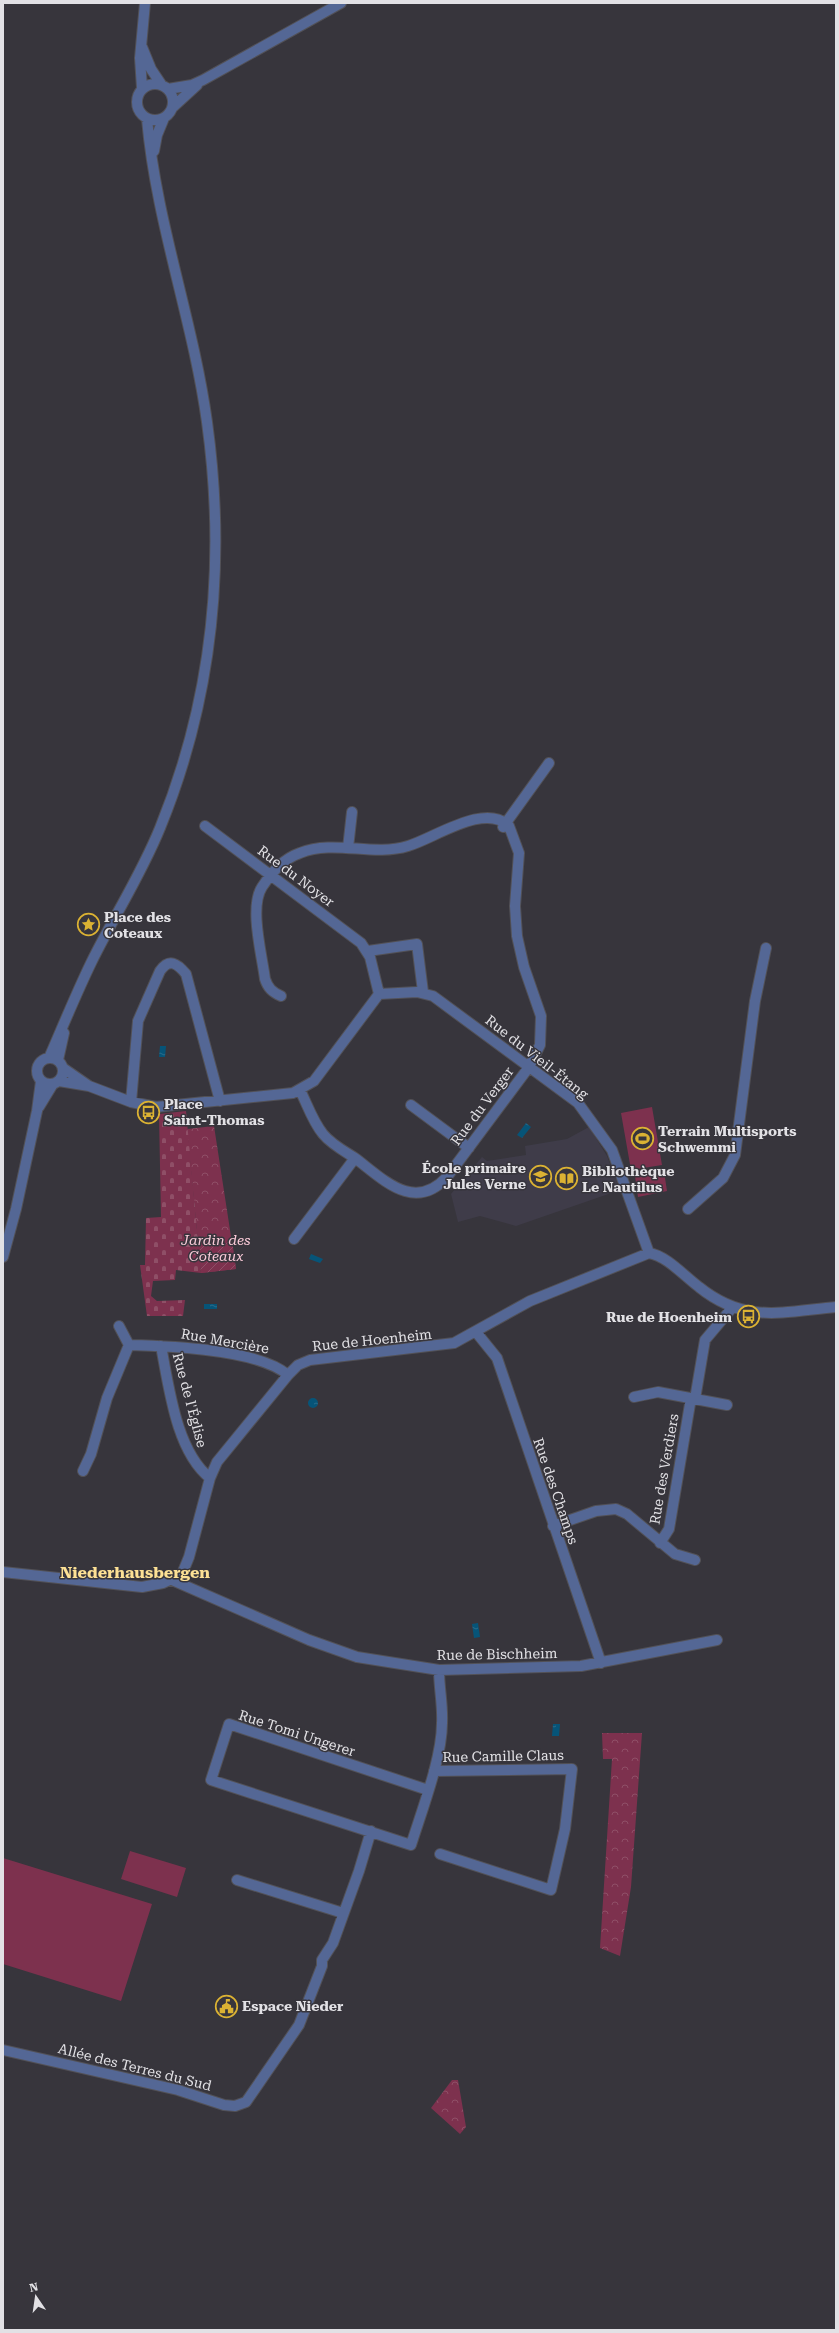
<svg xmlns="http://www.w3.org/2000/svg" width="839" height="2333" font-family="'Roboto Serif',serif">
  <defs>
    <pattern id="forest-crowns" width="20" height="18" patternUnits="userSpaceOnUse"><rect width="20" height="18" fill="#7d314e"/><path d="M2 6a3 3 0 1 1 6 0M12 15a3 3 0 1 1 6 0" fill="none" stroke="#8f4f67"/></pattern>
    <pattern id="cemetery-stones" width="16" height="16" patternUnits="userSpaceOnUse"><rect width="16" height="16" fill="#7d314e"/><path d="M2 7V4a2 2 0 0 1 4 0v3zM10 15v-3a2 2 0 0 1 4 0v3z" fill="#8f4f67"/></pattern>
    <pattern id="garden-furrows" width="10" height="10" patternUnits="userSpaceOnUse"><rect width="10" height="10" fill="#7d314e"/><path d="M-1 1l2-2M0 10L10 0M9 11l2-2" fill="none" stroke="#8f4f67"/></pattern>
    <pattern id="water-ripples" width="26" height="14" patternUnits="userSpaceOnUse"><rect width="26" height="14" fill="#065478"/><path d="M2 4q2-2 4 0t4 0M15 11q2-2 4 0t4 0" fill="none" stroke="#2a6c8b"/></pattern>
  </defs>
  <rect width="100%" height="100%" fill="#37353c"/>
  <path fill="#3f3c49" d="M589,1127L607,1156L620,1190L516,1226L480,1216L458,1222L451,1194L482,1157L487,1161L526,1155L525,1146L567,1139Z"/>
  <path fill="url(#forest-crowns)" d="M214,1126L236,1269L201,1273L187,1129Z
    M602,1733H642L631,1887L620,1956L600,1948L612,1759H603Z
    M452,2080H458L466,2127L460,2134L431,2108Z"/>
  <path fill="url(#cemetery-stones)" d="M186,1111L201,1273L176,1270L175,1280L153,1281L151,1296L157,1301L185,1300L183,1316H147L140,1265H145L146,1218L161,1217L159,1114Z"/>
  <path fill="url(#garden-furrows)" d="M232,1240L236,1269L201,1273L198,1246Z"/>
  <path fill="#7d314e" d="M652,1107L662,1165L631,1170L621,1113Z
    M664,1171L667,1191L638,1197L635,1176Z
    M130,1851L186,1868L177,1897L121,1879Z
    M3,1858L152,1904L121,2001L3,1964Z"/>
  <path fill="url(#water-ripples)" d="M160,1046H166L165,1057H159Z
    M526,1123L531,1127L522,1138L517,1135Z
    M311,1254L323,1259L320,1263L309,1259Z
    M204,1304H217V1309H204Z
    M308 1403a5 5 0 1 1 10 0a5 5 0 1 1-10 0Z
    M478,1623L480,1637L474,1638L472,1624Z
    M553,1724H560L559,1736H552Z"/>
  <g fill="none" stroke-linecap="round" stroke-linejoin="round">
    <defs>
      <path id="minor" d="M142,47L151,69L161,84
        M137 102a18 18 0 1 1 36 0a18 18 0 1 1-36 0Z
        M142,88L140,58L145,3
        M168,89L192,85L203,80L341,3
        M173,107L197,85
        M154,151L157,135L164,118
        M205,826L361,943L370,957L379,994L417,992L433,996L578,1103L612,1150L649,1253
        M503,827L549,763
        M348,848L352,812
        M368,951L417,944L423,992
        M281,996C272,992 268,988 265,979C262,955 249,907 262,887C272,872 283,859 300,853C335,839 372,857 408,846C435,838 485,802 509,826L519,853L515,906L517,936L524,967L541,1016L540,1045L529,1067L447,1177C414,1213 383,1179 355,1158C344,1151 331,1144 323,1134C313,1122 307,1104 300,1090
        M37 1071a13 13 0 1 1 26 0a13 13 0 1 1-26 0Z
        M49,1058C63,1026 76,994 91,963C113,918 141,875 160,828C213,698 226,560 207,422C193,320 156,222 147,119
        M58,1060L64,1033
        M59,1081L89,1086L63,1068
        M89,1086L131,1102L156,1107L293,1093L314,1081L379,994
        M131,1102L138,1021L160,971C169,958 177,963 186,974L220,1101
        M411,1105L469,1148
        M39,1107L53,1084
        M688,1209L723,1178L735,1155L755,1001L766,948
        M294,1239L355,1158
        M3,1257L16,1209L37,1111L41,1081
        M119,1326L129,1345C169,1346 258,1349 288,1375
        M476,1332L497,1358L601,1663
        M161,1346C169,1387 176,1451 210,1478
        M634,1397L658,1392L727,1405
        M695,1399L705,1340L732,1308
        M83,1471L91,1454L107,1398L129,1345
        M553,1526L596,1511L616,1509L627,1514L675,1554L695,1560
        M660,1543L669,1529L691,1398
        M3,1572L142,1587L163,1583L182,1574L189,1557L210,1478L217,1462L288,1375L298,1365L310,1360L454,1343L530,1301L649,1253C667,1256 684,1276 699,1287C745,1324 782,1312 836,1307
        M172,1580L309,1640L357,1657L439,1670L581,1666L717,1640
        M434,1771L572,1769L565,1829L551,1890L440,1854
        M428,1790L229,1724L211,1780L411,1845C422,1810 442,1758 442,1723C443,1705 439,1688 439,1670
        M237,1880L343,1913
        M3,2050L178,2090L224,2105L235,2106L246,2102L299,2025L322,1966V1960L333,1943L359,1871L371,1831"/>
    </defs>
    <use href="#minor" stroke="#525157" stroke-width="12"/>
    <use href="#minor" stroke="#546795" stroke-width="10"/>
  </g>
  <defs>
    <symbol id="sight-ring" viewBox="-11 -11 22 22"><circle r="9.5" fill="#37353c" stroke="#dbb233" stroke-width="1.5"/><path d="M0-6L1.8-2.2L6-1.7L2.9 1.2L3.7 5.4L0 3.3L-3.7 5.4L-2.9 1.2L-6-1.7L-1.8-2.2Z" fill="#dbb233"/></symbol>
    <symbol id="bus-ring" viewBox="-11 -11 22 22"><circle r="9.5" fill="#37353c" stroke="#dbb233" stroke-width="1.5"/><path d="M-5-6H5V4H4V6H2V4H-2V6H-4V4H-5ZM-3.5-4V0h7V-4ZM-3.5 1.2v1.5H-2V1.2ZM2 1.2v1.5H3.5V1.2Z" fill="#dbb233"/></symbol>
    <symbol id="stadium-ring" viewBox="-11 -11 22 22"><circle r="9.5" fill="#37353c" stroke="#dbb233" stroke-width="1.5"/><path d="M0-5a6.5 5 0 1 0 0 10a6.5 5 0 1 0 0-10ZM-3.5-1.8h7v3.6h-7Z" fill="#dbb233"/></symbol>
    <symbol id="school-ring" viewBox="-11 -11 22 22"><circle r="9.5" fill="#37353c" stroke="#dbb233" stroke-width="1.5"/><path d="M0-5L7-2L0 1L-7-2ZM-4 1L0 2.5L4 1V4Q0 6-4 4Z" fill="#dbb233"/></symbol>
    <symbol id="library-ring" viewBox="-11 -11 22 22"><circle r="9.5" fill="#37353c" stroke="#dbb233" stroke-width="1.5"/><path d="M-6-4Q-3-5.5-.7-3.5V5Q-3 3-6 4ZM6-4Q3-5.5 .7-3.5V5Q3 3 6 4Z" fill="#dbb233"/></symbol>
    <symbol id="civic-ring" viewBox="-11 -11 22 22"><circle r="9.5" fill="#37353c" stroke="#dbb233" stroke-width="1.5"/><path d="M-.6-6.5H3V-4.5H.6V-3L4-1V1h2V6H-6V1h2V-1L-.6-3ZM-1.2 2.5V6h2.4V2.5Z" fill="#dbb233"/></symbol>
  </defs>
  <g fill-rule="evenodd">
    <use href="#sight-ring" x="76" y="912" width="25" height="25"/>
    <use href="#bus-ring" x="136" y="1100" width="25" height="25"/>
    <use href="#stadium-ring" x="630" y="1126" width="25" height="25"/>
    <use href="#school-ring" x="528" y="1164" width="25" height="25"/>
    <use href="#library-ring" x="554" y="1166" width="25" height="25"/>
    <use href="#bus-ring" x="736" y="1304" width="25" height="25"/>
    <use href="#civic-ring" x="214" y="1994" width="25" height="25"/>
  </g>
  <g text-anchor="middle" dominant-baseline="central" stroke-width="3" stroke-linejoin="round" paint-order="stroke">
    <g font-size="14" fill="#e2e1e5" stroke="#37353c">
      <text transform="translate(296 876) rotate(37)">Rue du Noyer</text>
      <text transform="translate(537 1057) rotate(38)">Rue du Vieil-Étang</text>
      <text transform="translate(482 1106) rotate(-53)">Rue du Verger</text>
      <text transform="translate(372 1340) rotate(-6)">Rue de Hoenheim</text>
      <text transform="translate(225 1341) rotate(10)">Rue Mercière</text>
      <text transform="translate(190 1400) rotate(75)">Rue de l'Église</text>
      <text transform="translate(664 1469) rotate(-80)">Rue des Verdiers</text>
      <text transform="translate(556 1491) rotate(71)">Rue des Champs</text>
      <text transform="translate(497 1654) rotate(-1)">Rue de Bischheim</text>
      <text transform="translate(297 1733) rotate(18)">Rue Tomi Ungerer</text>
      <text transform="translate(503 1756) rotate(-1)">Rue Camille Claus</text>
      <text transform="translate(135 2067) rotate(14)">Allée des Terres du Sud</text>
    </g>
    <g font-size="14" font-weight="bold" fill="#e2e1e5" stroke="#37353c" text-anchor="start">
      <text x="104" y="917">Place des<tspan x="104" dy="16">Coteaux</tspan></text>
      <text x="164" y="1104">Place<tspan x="164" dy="16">Saint-Thomas</tspan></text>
      <text x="658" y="1131">Terrain Multisports<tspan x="658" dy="16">Schwemmi</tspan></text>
      <text x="526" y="1168" text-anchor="end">École primaire<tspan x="526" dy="16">Jules Verne</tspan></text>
      <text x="582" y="1171">Bibliothèque<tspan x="582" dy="16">Le Nautilus</tspan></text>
      <text x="732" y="1317" text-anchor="end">Rue de Hoenheim</text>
      <text x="242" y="2006">Espace Nieder</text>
    </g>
    <g font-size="14" font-style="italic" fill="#fbcbd9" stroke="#37353c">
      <text x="216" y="1240">Jardin des<tspan x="216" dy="16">Coteaux</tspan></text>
    </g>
    <g font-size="16" font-weight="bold" fill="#fde195" stroke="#37353c">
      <text x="135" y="1572">Niederhausbergen</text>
    </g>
  </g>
  <rect width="839" height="2333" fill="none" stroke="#e2e1e5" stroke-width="8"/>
  <g transform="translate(36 2297) rotate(347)" stroke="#37353c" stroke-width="3" paint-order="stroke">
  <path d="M0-3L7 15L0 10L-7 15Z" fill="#e2e1e5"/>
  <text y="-6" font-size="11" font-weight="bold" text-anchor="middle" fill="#e2e1e5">N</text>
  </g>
</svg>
